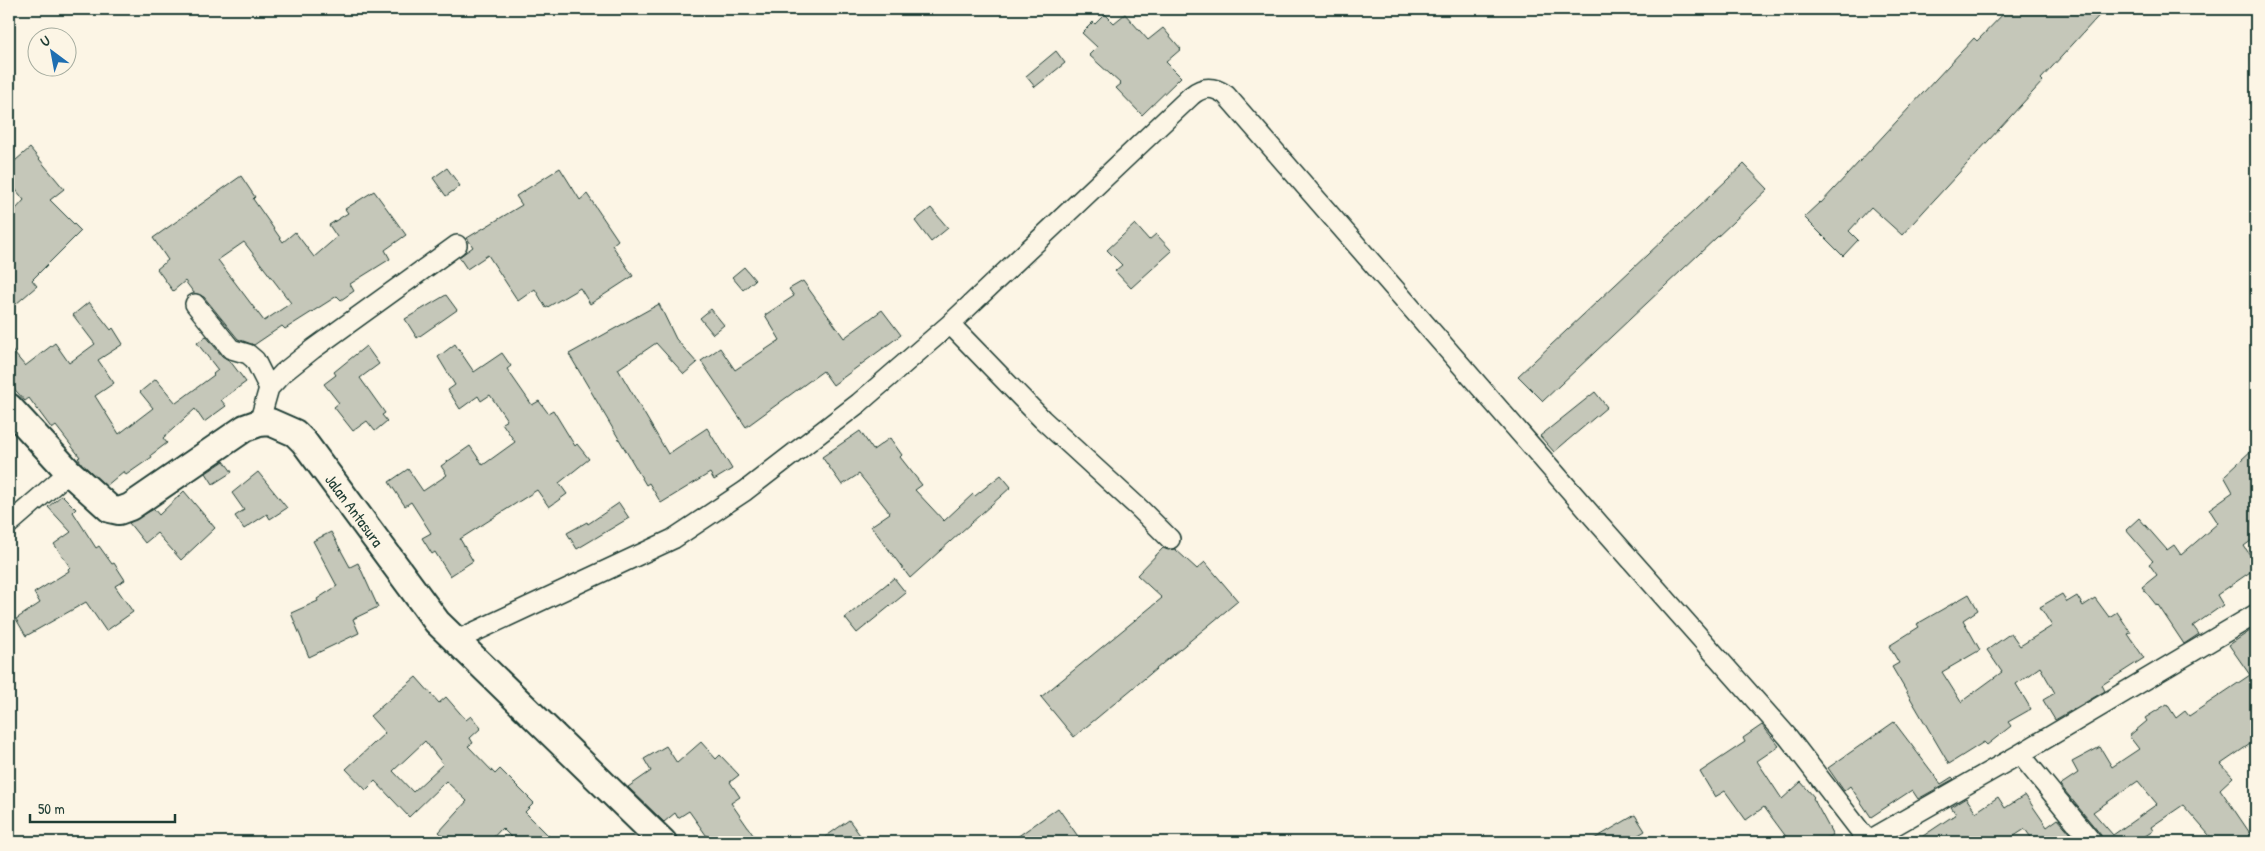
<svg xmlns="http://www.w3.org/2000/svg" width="2265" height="851" font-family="'Patrick Hand',sans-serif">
  <rect width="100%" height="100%" fill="#fcf5e5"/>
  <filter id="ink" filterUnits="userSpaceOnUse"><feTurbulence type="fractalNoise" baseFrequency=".02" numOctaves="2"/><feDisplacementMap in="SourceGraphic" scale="10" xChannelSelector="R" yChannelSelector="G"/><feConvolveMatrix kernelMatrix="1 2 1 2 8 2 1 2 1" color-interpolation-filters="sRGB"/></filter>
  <g filter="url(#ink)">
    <path fill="#c5c7b9" stroke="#1f3d34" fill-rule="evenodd" d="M2008,9H2105L2041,79L2043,81L1902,235L1871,207L1849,231L1858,240L1843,256L1804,217L1820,202L1821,203L1974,38L1977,41Z
      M1105,14L1114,23L1125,14L1148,40L1163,28L1181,49L1166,62L1181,77L1142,115L1116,88L1121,84L1089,55L1097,47L1082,33L1093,22L1095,24Z
      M1056,51L1065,63L1035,87L1026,76Z
      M30,148L64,189L50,200L81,231L32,280L37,286L9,310V217L24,200L9,181V166Z
      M1744,164L1768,189L1543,401L1518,376Z
      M447,168L460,186L446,196L433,178Z
      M560,168L580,200L587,194L618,240L612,245L633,276L590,304L580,288L546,308L535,289L518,301L488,255L467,269L459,257L473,247L467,238L522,205L516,196Z
      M241,176L255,197L253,199L283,242L295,232L314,257L337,237L329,225L348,213L345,209L374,191L406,235L385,250L390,259L350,284L354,291L341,300L337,296L285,329L282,326L254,345L238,339L204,297L194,293L185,281L173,291L157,269L168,260L153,238ZM244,242L291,303L264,321L218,260Z
      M931,208L948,228L931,242L915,221Z
      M1135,224L1149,240L1156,234L1172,251L1131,288L1115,271L1122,265L1107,250Z
      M744,267L755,280L743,290L732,277Z
      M803,281L844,338L882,310L901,335L833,385L823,371L746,427L701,361L720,348L735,370L780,340L765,315L794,296L789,289Z
      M446,295L457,310L417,338L405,319Z
      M89,302L111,330L113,328L123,344L98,360L114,383L95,396L119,434L153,408L140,392L156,379L176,403L214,375L213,374L218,370L197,343L206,336L222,356L230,361L246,382L221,400L226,406L204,422L195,409L163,438L167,443L151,455L152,457L126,475L124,471L106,486L82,464L78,458L80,457L56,426L52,429L29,398L25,401L9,383V347L25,366L55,343L69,363L95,344L73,315Z
      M659,304L676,339L697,363L684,374L656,343L618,369L668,454L707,428L732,469L714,480L710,473L661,503L649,483L646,485L569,354Z
      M711,309L724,325L713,334L700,318Z
      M455,344L474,372L502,353L511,366L507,369L532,405L539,401L548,413L553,410L575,446L577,444L589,459L559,483L567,494L549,507L537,490L460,539L473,561L450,576L435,552L432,554L422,538L431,533L411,502L405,506L389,482L408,469L423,491L447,475L441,466L470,446L483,465L515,442L502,423L507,420L490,395L481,401L478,396L460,409L448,390L455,385L438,357Z
      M366,346L379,364L360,378L385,413L382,415L387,421L375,431L367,421L353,431L334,407L339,403L324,384L336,375L334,372Z
      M1595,392L1607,407L1554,452L1540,436Z
      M860,431L873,450L890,438L902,455L900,457L922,485L915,490L944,521L973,494L975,496L1001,475L1011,487L910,578L871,526L890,513L859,474L842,485L822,457Z
      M2256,446V537L2244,546L2256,564V568L2217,595L2223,605L2193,626L2199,634L2184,644L2158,605L2157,606L2142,587L2157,575L2149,564L2153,561L2126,530L2139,518L2167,550L2174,545L2181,555L2218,523L2209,509L2233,492L2224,476Z
      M224,461L232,472L213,484L206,473Z
      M258,472L287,508L270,519L267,514L244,529L235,516L244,510L232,493Z
      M184,491L215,528L181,560L157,533L145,543L129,523L154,509L159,515Z
      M62,495L76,509L73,512L96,548L99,546L112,564L114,563L125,580L115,586L133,612L106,631L86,602L26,636L16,619L40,603L34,593L69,571L68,569L70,567L54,544L71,532L48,507Z
      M619,503L629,518L577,549L567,533L587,522L588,524Z
      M331,532L350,567L358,563L378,607L353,619L359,633L309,657L291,613L318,601L317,599L337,586L313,541Z
      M1163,548L1168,550L1175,549L1197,569L1205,562L1238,601L1074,737L1041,697L1162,598L1137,575Z
      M894,578L906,593L857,633L845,618Z
      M1969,594L1978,610L1963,620L1980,650L1942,672L1961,702L2002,672L1987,650L2011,633L2020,646L2052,626L2040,607L2062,594L2067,602L2077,596L2083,606L2095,598L2109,617L2117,612L2131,633L2128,634L2144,658L2102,685L2105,691L2055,720L2043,700L2055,693L2040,667L2016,684L2031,709L2008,722L2011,726L1987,745L1984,742L1949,764L1892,667L1899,663L1889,646L1919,627L1917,624Z
      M2256,627V740L2221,764L2233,777L2220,789L2256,842H2215L2183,805L2151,827L2153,831L2136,842H2103L2101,835L2060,785L2078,773L2072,762L2100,747L2112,767L2139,749L2129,736L2147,721L2145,718L2167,704L2176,718L2185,711L2189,716L2250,675L2229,645ZM2138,781L2157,804L2113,835L2093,812Z
      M416,677L439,703L446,697L466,720L471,716L481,728L470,738L473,743L468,746L495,774L500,769L534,803L525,812L555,842H516L502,828L489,842H450L439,832L467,801L446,781L409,817L375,781L366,790L346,769L385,733L370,716ZM425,741L443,764L413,792L393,771Z
      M1894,722L1941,784L1952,777L1954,779L1918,799L1912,790L1871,817L1850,786L1844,791L1828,768Z
      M1762,725L1779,746L1757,761L1782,799L1801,782L1814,797L1813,798L1833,835L1819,842H1790L1764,807L1746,820L1725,791L1715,797L1700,772L1745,742L1743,738Z
      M701,742L716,759L720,755L739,775L730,782L740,797L731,803L758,842H711L689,811L678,818L675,813L664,822L628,787L651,771L644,759L666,746L677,763Z
      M2025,795L2047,827L2058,819L2078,842H2027L2032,839L2025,829L2005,842H1914L1956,814L1951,807L1966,798L1976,812L1998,797L2005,808Z
      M1058,808L1082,842H1010Z
      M1635,815L1645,831L1627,842H1589Z
      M849,820L865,842H818Z"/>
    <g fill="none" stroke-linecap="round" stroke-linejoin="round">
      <defs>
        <path id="street" d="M195,304L231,349L248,354L255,360L269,388
          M950,324L1042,419L1140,509L1170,539
          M259,423L269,388L283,373L313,349L457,245
          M9,524L69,472
          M455,641L673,539L745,491L859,403L950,324L1191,96C1203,86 1213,86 1226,95L1601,526L1788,737L1868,841
          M2020,754L2092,842
          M1866,842L2020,754L2256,614"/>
        <g id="secondary">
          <path id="s1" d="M9,407L69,472L110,509L119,511L130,507L245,428L259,423L270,422L295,433L304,442L437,622L663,842"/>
        </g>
      </defs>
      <use href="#street" stroke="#1f3d34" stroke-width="22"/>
      <use href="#secondary" stroke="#1f3d34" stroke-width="30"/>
      <use href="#street" stroke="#fcf5e5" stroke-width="19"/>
      <use href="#secondary" stroke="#fcf5e5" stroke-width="26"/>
    </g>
  </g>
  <g text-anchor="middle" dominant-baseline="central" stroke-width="5" stroke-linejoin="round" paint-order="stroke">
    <g font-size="16" fill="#1f3d34" stroke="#fcf5e5">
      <text stroke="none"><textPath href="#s1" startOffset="455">Jalan Antasura</textPath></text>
    </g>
  </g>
  <rect width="2265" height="851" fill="none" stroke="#fcf5e5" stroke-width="30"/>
  <rect x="15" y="15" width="2235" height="821" fill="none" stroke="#1f3d34" stroke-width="2" filter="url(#ink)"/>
  <g transform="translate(52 52) rotate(328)"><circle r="24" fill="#fcf5e5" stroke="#a4ab9e"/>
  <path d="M0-4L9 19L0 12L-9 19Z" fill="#1f6fb2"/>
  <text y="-8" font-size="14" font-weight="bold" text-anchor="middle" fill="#1f3d34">U</text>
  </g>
  <path d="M30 814v8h145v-8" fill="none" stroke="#1f3d34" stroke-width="2.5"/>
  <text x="38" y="814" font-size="15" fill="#1f3d34" stroke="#fcf5e5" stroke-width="4" paint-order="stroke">50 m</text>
</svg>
